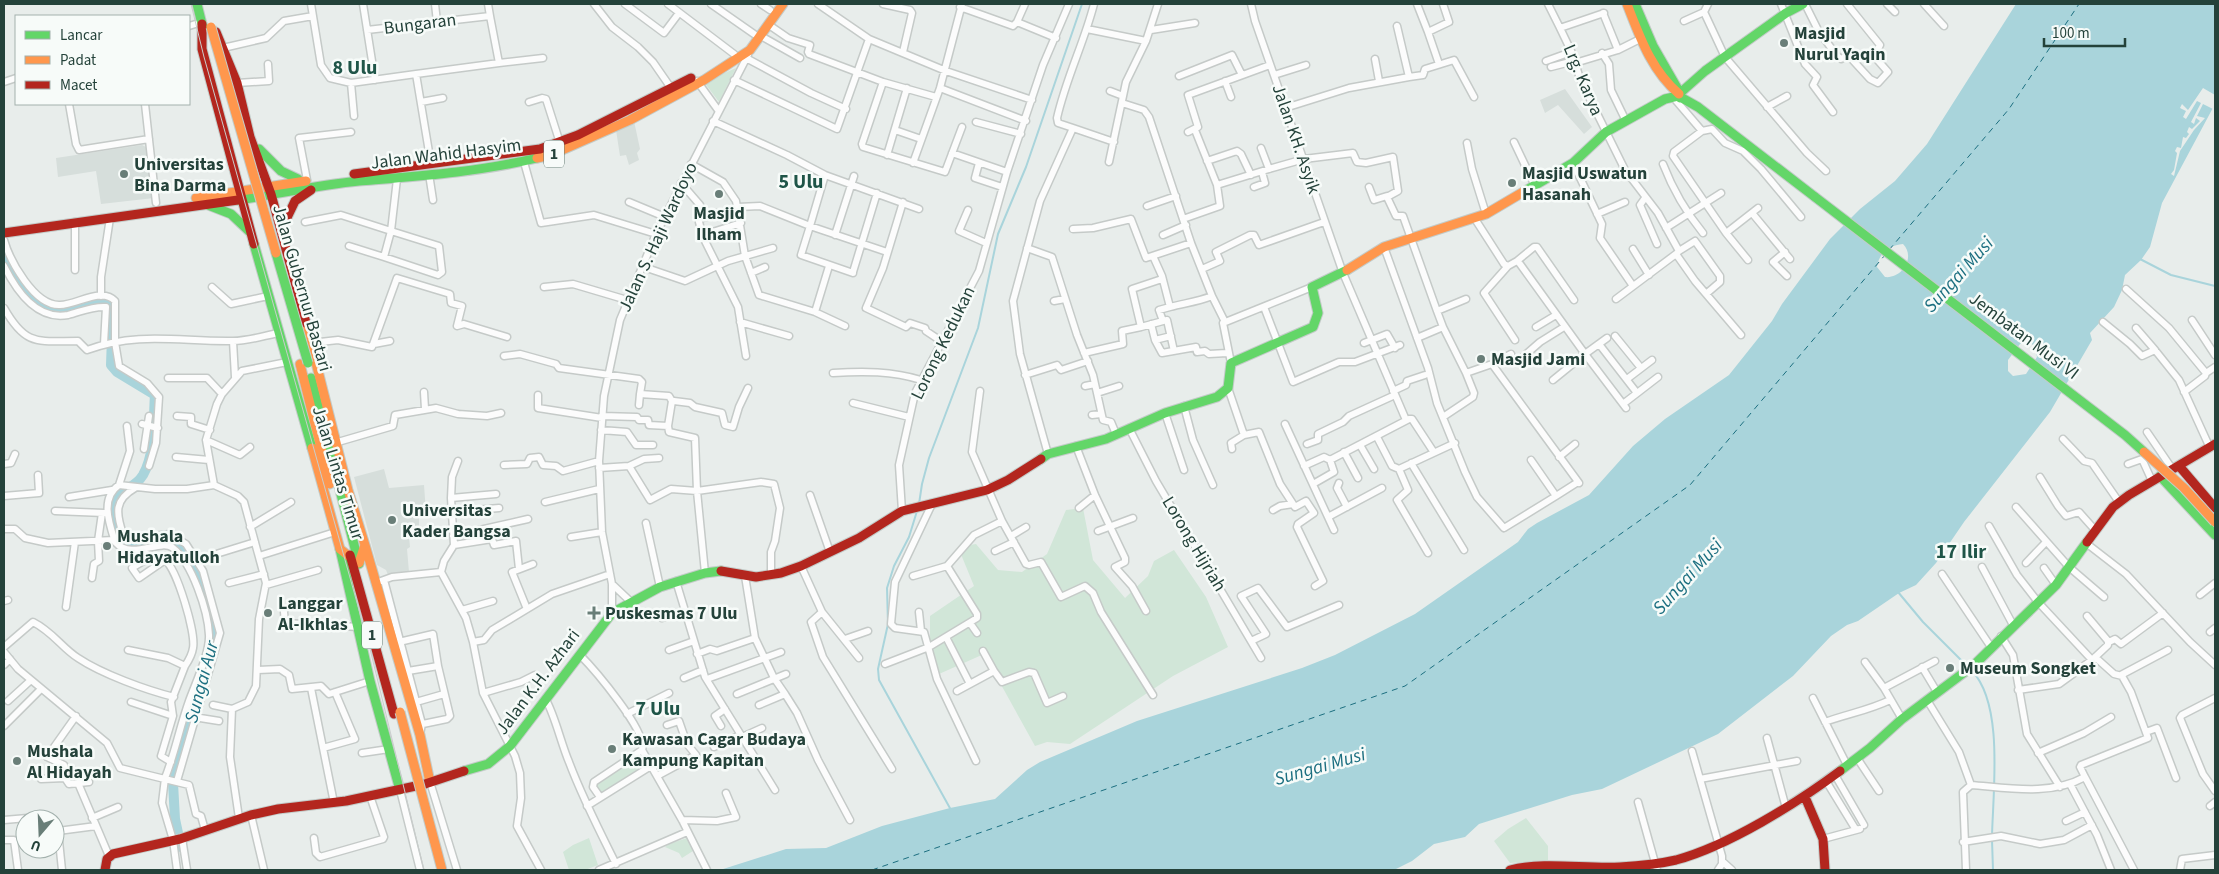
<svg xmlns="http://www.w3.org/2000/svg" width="2219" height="874" font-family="'Source Sans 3',sans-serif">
  <rect width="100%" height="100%" fill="#e8edeb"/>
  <path fill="#d6dedb" d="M1565,89L1592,127L1584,134L1558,105L1545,113L1540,100Z
    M634,121L640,149L637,153L639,160L629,165L626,155L620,156L616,130Z
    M142,145L148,148L154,198L101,204L96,171L58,177L56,158Z
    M384,469L389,488L424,485L426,512H419V526L408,527L410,547L407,549L409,572L388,575L386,570L377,565L354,477Z"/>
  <path fill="#d1e6d8" d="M736,68L719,102L704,82Z
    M1083,508L1093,560L1125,598L1148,576L1154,561L1174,550L1206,597L1228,647L1173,676L1070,744L1047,742L1035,746L984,654L939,674L930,640V616L974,586L958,547L976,544L998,570L1022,572L1047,554L1066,510Z
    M640,753L647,764L601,794L595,784Z
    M1526,818L1548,846V860L1510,863L1494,841L1508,829Z
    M589,838L598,865L585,870H569L563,852L573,845Z
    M687,838L693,851L682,858L679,853L665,847L669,844Z"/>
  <path fill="#a9d4db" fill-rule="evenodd" d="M2016,4H2215V104L2162,203L2150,247L2141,260L2125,275L2122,290L2114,307L2090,333L2092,340L2050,412L1964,522L1936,563L1916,585L1899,593L1858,621L1847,625L1831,636L1793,676L1718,734L1602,789L1572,795L1479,824L1465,837L1434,844L1412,861L1394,870H720L786,849L826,848L882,826L950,808L995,799L1027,770L1040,762L1137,721L1302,668L1335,655L1415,614L1518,542L1528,529L1537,523L1589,495L1633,446L1665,419L1729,375L1772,321L1782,304L1830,239L1860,209L1895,181L1927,144ZM1903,244C1916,257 1902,279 1885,277L1877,267C1879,253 1889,245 1903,244ZM2028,342L2035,346L2037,357L2026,374L2013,376L2008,371V360L2020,344Z"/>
  <path fill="#e8edeb" d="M2203,88L2215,95V104L2213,109L2203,104L2197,116L2205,118L2194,130L2180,151L2174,176L2171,174L2174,170L2177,153L2175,151L2177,147L2181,148L2183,137L2186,138L2189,134L2187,132L2189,127L2192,129L2200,121L2196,118L2194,124L2191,122L2201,103L2197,101L2186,119L2183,117L2186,111L2180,108L2182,104L2188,110Z"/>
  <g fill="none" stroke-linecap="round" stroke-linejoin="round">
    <path stroke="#a9d4db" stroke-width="2" d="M2140,259L2171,275L2215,286
      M919,504L922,484L929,458L978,328L998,234L1026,167L1082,4
      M917,511L909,537L894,566L887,588L888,624L878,669L879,680L951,810
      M1898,592L1923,622L1967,666
      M1972,671C2004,704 1993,791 1992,836
      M1992,840L1993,870"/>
    <path stroke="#a9d4db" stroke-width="10" d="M4,253C15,275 34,311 63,311C74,311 83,303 94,302C98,301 105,304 109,305L113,310L111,365L117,372L155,395C153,420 156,452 143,475C131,495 108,485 117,521C120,532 120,537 129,544L168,541L178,544L195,566L214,622L216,635L173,783L175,819L181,847"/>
    <path stroke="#1c6f80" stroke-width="1" stroke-dasharray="6 5" stroke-linecap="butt" d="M1889,250L2009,109L2079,4
      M872,870L1405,686L1690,485L1885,255"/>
    <defs>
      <path id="street" d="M311,4L321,65L330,78L351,83L416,74
        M363,4L375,80
        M435,4L437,22
        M488,4L490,16
        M594,4L612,27L638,47L653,62L671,88
        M625,4L664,33L679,13
        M668,4L734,54
        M711,4L754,34
        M761,4L770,10
        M818,4L869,39L946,71L1032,100
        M883,4L910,10L912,13L903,52
        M1025,4L1017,22L1056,38
        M1251,4L1255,21L1343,273L1406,420
        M1417,4L1428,32
        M1548,4L1560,28
        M1781,4L1805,64L1817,77L1813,85L1833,112
        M1805,4L1818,30L1837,56L1841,59L1848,55L1870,79L1878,83L1888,72L1874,56L1880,45L1847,4
        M1887,4L1895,12
        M1924,4L1944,26
        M960,7L1013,26L1017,22
        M1704,12L1708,4
        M1603,13L1618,50
        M1604,13L1560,28L1573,55L1580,79L1625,170L1658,213L1679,251L1695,241L1720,276V282L1706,294
        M1684,21L1704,12L1725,57L1807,153L1826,171
        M769,25L788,38L810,45L808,52L809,54L883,82
        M189,26L202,22
        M1087,29L1146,41
        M367,30L490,16L499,63L416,74L431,164
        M1151,30L1195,23
        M761,36L800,58
        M223,48L266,38L284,21L313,16
        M1602,53L1609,64L1611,90L1626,121
        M746,58L811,93L846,109
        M1375,59L1379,81
        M1546,61L1571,52
        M499,63L543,58
        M1575,63L1618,50L1642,38
        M1439,64L1428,32L1449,22L1443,4
        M1551,67L1574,61
        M1274,75L1306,65
        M1179,76L1232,55L1242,75
        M1409,77L1423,75L1425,69L1454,60L1474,97
        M734,80L837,129L869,39
        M697,81L718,110
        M1225,81L1231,97
        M4,82L16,78
        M237,83L269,81L268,64
        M351,83L354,116
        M940,88L1026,121
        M1110,91L1123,96
        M936,97L883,82L862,144L863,147L945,172L962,127
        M1673,97L1702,131
        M421,102L443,98
        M529,102L542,98L546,99L560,143
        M1122,103L1144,110L1149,117L1191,243L1212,296L1225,322
        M69,104L76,144L79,150L149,139
        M145,104L156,203
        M1767,107L1787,96
        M1285,108L1349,88L1409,77L1397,26
        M713,121L787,155L825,175L919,209
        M976,122L1021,134
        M1073,128L1058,123L1057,118C1066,78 1084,43 1094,4
        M895,130L921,139
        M1195,130L1217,185L1269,169
        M1188,132L1198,127L1188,95L1270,65
        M1514,142L1534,184
        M1467,143L1472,169L1486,214
        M1261,148L1269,169L1304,159L1353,153L1357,162L1366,163L1393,157L1398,191L1387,197L1396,216H1403L1437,311L1466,299
        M952,153L1007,172
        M887,155L907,88
        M1207,161L1237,151L1241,154L1251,175
        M524,162L541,223L594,215L656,234
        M1109,162L1126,82L1146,41L1158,4
        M913,163L940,88L962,4
        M979,163L975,178L1002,187
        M1573,163L1602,224L1600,238L1633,286
        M691,164L723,182L736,201L745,256L759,295L815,312L829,266
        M1663,164C1673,190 1685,211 1703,233
        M429,174L433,200
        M307,180L299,138L351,132
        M681,183L700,205L699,222L703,237L738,307L746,356
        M1254,187L1265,183L1262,172
        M1369,187L1374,200L1387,196
        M877,193L853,272V273L801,255L810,226L887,252
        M1645,198L1640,205L1657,244
        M629,202L665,217
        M903,202L883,268L866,308L906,327L910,323L925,328L926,331L941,341
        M1147,206L1176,196
        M738,207L760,206L810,226L825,175
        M968,210L959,231L986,243
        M1752,213L1790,259
        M1597,214L1625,202
        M700,219L717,213
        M1183,219L1220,206L1217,185
        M1475,219L1504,264L1508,266L1517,261L1520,264L1585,354L1553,380
        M305,222L341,215L391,231L384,257L349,246
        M1666,228L1721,193
        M1073,229L1093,228L1131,219L1146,258L1191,243
        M1726,233L1758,208
        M703,235L741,223
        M835,235L854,176
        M1163,235L1186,225
        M4,240C10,261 34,305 59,305C75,306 102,286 115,301V342L119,366L147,383L159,397L156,443L149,466
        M1384,247L1428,368L1437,403L1465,472L1477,497L1504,528L1556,496
        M1027,248L1052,257L1077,335L1093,375L1103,420L1111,422L1116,434
        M1633,249L1649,275
        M1679,251L1676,254L1695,281L1741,335
        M1785,252L1773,262L1787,276
        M1153,256L1162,276L1170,307C1185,303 1197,302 1212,296
        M384,257L438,275L442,272L439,246L391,231L397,179
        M1748,260L1726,233L1673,156L1674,152L1702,131L1712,129L1725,143L1743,151L1761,169L1801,217
        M1517,261L1534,247H1537L1574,300
        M4,266C16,290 36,321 68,315C80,312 92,306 106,307L104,344
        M641,266L685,281L728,261L773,248
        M1508,266L1484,293L1515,340
        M1202,269L1220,261L1216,252L1250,235H1254L1259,245L1324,222
        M75,270V222
        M751,273L765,267
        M1162,279L1132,289L1141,327L1163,321L1159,310L1170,307
        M212,287L231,304L268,296
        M544,287L573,284L627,300
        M2126,289L2169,328L2206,373L2205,376L2184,392
        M101,296V277L110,218
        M1616,299L1676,254
        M1054,301L1065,299
        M1264,307L1293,382L1339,362H1355L1400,345
        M4,308C26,347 38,341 78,341L87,350C139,331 180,342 233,341C248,341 263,336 278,333
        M815,312L845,326
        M2192,320L2215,355
        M1163,321L1167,320L1174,351
        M740,322L789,336
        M2103,322L2130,344L2142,356L2155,350L2179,380L2210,448
        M1151,324L1155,340L1162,353L1196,347L1197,352L1205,351L1209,354L1227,353
        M1443,327L1466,373
        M1536,327L1556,315
        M2136,328L2155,350
        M1615,336L1641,368
        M1417,338L1443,327L1437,311
        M1607,338L1585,354L1626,408
        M1155,340L1171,336
        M233,341L235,377
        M311,343L338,340L372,347L397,278L450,294L451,303L462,306L457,326L464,324L507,337
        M1364,343L1387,334L1395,348
        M374,344L390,341
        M1599,344L1637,393
        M1084,353L1123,344L1122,331L1141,327
        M504,356L520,354L556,364L559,368L639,379L642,382L640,394L669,396L672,401
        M1524,356L1540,342L1564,327
        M1231,363L1223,323L1312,287
        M1492,364L1511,354
        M833,373C863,371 892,371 921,380
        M2206,373L2215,367
        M1025,375L1057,365L1061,370L1088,361
        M168,378H207L222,394
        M1627,379L1652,360
        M1085,386L1095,384
        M1228,388L1244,435
        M980,391L972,452L1002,521L1026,564L1029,565L1041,562L1061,597L1085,586L1093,593L1101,612L1153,695
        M1393,391L1406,385L1407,381L1425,375
        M424,392L425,409
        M1097,393L1119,386
        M538,395V408L602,418
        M853,403L909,417
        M1623,404L1658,377
        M639,405L640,394
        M1184,406L1193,440L1213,485
        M1165,413L1184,470
        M1092,415L1101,414
        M177,416L191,417V424L210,430
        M602,416L637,417L639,420H648L649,425L668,426L669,432L695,438L697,491L705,573
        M1443,417L1473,397L1474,393L1466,373L1492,364L1579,483
        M142,424L158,428
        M1285,424L1334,530
        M668,426L672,401H674L690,403L695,407L722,413L725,425L733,427L739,407L748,388
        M1129,428L1156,481L1261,658
        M601,430L627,432L636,445H653
        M2147,432L2173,470
        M1377,437L1392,466L1399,469L1408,490L1397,500L1428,553
        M2063,439L2084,461L2092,463L2119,502
        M206,440L240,455L250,447
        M338,442L393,426L395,415L436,408L458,414L487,416L501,413
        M1307,444L1318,440V434L1343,422L1349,416L1395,395
        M1360,445L1374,469
        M1076,446L1095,495L1125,558V562L1115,567L1132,586L1146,611
        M144,449L149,416
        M1232,449L1231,443L1244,435L1259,432L1280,484L1293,504
        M1344,452L1358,478
        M1048,454L1020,354L1013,301L1040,201L1073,128L1114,142
        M176,457L209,460
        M1559,457L1575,444
        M1531,460L1556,496L1578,482
        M1411,463L1464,550
        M4,464L11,463L15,454
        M2128,464L2142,459L2152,481
        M504,465L527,464L530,458L539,457L543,465L556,466L563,471L599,461
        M629,466L644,459L659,458
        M1304,466L1324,457L1330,460
        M599,468L629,466L650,500L671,489L697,491L761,482L774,484L780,508L775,541L771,552V574
        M1399,469L1455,443
        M2040,477L2058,506L2066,516L2079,512L2095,530
        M1339,483L1337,488L1347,507
        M1313,484L1334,472L1330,460L1409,419H1412L1433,451
        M119,485L130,451L127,426
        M214,485L206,440L217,404L222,394L242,371L287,362
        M135,488C114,500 116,513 123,534L137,538L170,534L186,544L203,571L220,633L177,781
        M810,495L830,552
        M4,496L39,493L38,475
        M69,497L112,490
        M451,498L452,477L458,461
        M545,502L599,489
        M932,504L895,582L891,624L895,628L924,632L937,679L976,761
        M2016,507L2069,567L2104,597
        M1079,508L1095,495
        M1273,510L1280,506L1293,504L1295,507L1306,501L1314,513L1298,524L1297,527L1323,581L1315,586
        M55,511L104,513
        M902,511L899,465L915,393L979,271L1007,172L1043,65L1069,4
        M451,512L499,508
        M1328,517L1382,488
        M646,523L660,587
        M1989,526L2017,575L2038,602L2092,660
        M250,527L291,502
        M4,529H15L25,538L48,543L114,540
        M1098,531L1133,518
        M453,536L528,519
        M1011,536L1026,527
        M571,537L602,532
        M2086,543L2126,574L2190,642L2215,665
        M454,545L451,498L496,494
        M146,550L142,562L132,568L139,578L165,560C177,569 196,633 193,648C192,655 189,660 185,666
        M995,551L1014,542
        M213,555L255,542
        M259,556L335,532
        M2026,563L2046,542
        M801,566L822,612L859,658
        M1982,567L2013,625
        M2044,568L2056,585
        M519,569L516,541L494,545L492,539L454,545L444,561L441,572L466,618L473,642L484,640L492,630L552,594L610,574
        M1942,574L1991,647
        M745,576L755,638L774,678L785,694L759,705
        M913,576L947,566L974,535L1002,521
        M92,578L94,564L99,561L98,541L102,513
        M384,580L422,724L420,734
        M381,581L392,577L441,572
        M676,581L705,677L775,790
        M229,583L264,574
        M612,584L631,602
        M266,585L318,570
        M2200,595L2215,583
        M4,601L8,600
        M66,607L75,542
        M527,609L512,572L533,564
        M462,610L493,601
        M284,612L285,623L359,627
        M822,612L811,622L823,657L892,769
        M919,612L921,631
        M612,613V584L602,532L599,461L604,396L620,320L656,234L748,55
        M662,618L684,611
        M970,623L977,633
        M2210,632L2215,628
        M2001,636L2013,655L2027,734L2060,787
        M946,637L970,684
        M845,639L868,631
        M1251,641L1266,634L1241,596L1258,588L1287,627L1339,605
        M399,642L433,634L438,666
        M473,642L483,693L515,756L520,773L521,798L517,826L541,870
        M2109,642L2115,639L2121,644L2163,613
        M4,647L33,622C53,632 62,648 78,658C102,674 146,690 174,697
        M128,650L168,658L185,666L171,702L173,716
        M669,650L694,641
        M4,652L18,669L107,743L120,768L189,785L196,814L201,816L205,830
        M697,654L710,649L717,651L755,638
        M580,655C593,668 649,733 642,750L682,820L707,870
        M1865,662L1884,688L1902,719
        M885,664L929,647L977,618V614L947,566
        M4,665L10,659
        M1922,667L1937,692
        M258,670L280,669L289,675L292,689L321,686L329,694L370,681
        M408,671L438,666L450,716L447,719L418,725
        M994,671L1002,682L1029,672L1034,673L1047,703L1063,696
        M2121,675L2168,650
        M684,678L703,670
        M707,679L781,652
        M311,688L334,803
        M1884,688L1935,661
        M2018,690L2059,684L2092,660L2108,645V641L2087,616
        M957,691L994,671L983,651
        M483,693L521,682L535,675
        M737,694L786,674
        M785,694L797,713L818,760L850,820
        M1813,698L1847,765
        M2215,698L2182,715L2180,718L2203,774L2215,791
        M546,700C555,716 561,743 569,762C582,797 599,830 616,864
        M1927,700L1959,752L1971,785
        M8,701L31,680
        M131,702L173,716L161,756L171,762
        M416,702L444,694
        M213,705L232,709
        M627,714L669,693
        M76,716L47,757L64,765L65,778L69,784L89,782
        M194,717L219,721
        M1825,722C1847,714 1870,710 1890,700
        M4,726L41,689
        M721,726L715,716L725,709
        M2146,732L2157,728L2176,778
        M742,737L762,728
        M1767,738L1786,808
        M714,747L740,735
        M323,748L355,739L335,692
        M1692,751L1722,856V864L1718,870
        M362,753L389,749
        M2038,753L2084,733L2111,717
        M1857,758L1879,791
        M1835,775L1864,825
        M657,776L696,755L687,744L679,721L667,725
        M2085,777L2080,767L2081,765L2148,738L2131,692L2122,676L2114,674L2095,657
        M41,779L65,778
        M1700,779L1797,761
        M1826,781L1856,830
        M430,782L457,870
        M78,783L109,856
        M2070,784L2097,835L2111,870
        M400,790L420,870
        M600,797L593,787L594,782L642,750
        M1638,802L1657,870
        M587,806L651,766
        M2210,806L2215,802
        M251,815L264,870
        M92,818L118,807
        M4,820L39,817
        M682,820L717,821L736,817L726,793
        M2066,821L2085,812
        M58,831L96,826
        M55,832L58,831L62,870
        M182,838L187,870
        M314,838L316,853L320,857L383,839L384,837L370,796
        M1823,839L1860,829
        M4,840H14L18,870
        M1963,842L2001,836L2040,844L2064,840L2092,825
        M1722,861L1732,870
        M177,870L173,840L162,803L165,778C175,753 180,726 189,701C195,684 210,653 209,635C208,611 192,563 173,548C160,538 132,561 115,542C109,523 100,498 119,485L155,489H187L214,485L238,496L244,502L266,583L259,619L256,686L248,702L232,709L230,757L239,818
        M599,870L687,832
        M1966,870L1963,792L1971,785C2009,788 2050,796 2085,777L2134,870
        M2180,870L2182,859L2215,855"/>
      <path id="fast" d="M197,4L203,28
        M1635,4L1653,46L1680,93
        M1680,98L1679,94L1705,71L1786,13L1803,4
        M1682,98L1698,107L1815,197
        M259,149L281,171L298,179
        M1525,191L1573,163L1606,132L1665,99L1678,96
        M238,200C279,194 318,185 359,181C419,176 479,172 537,158
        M208,205L231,214L250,232
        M254,244L312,448
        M311,378L359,564
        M1041,459L1048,454L1106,439L1165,413L1217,397L1228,388L1231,363L1313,327L1318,313L1312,287L1347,270
        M2160,476L2215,535
        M340,549L370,681L400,790
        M464,771L488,764L510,746L612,613L660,587L705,573L721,571
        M1840,771L1870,748L1902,719L1974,665L2056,585L2087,542"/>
      <path id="slow" d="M1627,4C1640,37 1651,70 1679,94
        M537,158L551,155L630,120L704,80L750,50L783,4
        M196,198L306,181
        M1347,270L1384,247L1486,214L1525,191
        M306,323L348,490L365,545L359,563
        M300,364L330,484
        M312,448L340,549L350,557
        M365,545L420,735L430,782"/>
      <path id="jam" d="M202,24V49L254,244
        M216,32L237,83L250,137L271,194L306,323
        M354,174L540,149L578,135L691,78
        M281,230L295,201L311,190
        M4,233L238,200
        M2180,467L2215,508
        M2087,542L2113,507L2129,495L2215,444
        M350,555L394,714
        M721,571L756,577L781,573L801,566L859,538L902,511L987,490L1008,480L1041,459
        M1805,797L1823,839L1825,870
        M105,870L107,859L113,854L180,839L251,815L278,809L346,801L425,784L464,771
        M1510,870C1546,861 1583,869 1620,867C1638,866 1659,864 1676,860C1728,846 1797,803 1840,771"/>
    </defs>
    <use href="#street" stroke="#c5cac8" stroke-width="9"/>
    <use href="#fast" stroke="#c3cbc8" stroke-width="11"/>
    <use href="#slow" stroke="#c3cbc8" stroke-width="11"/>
    <use href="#jam" stroke="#c3cbc8" stroke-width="11"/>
    <use href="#street" stroke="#fcfcfc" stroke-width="6"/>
    <use href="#fast" stroke="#63d668" stroke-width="9"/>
    <use href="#slow" stroke="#ff974d" stroke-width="9"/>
    <use href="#jam" stroke="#b3261e" stroke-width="9"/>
    <path stroke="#c9cdcc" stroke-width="1" d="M191,4L204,57L370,649L424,870"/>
    <defs>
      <path id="fast-bridge" d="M1815,197L2125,435L2144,452
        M276,253L308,363"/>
      <path id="slow-bridge" d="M211,27L276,253
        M2144,452L2184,488L2215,522
        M400,712L442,870"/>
    </defs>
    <use href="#fast-bridge" stroke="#c3cbc8" stroke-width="11" stroke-linecap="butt"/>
    <use href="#slow-bridge" stroke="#c3cbc8" stroke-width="11" stroke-linecap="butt"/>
    <use href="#fast-bridge" stroke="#63d668" stroke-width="9"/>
    <use href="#slow-bridge" stroke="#ff974d" stroke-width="9"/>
  </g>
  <g fill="#697e78" stroke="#f7fbf9" stroke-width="2">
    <circle cx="1784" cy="43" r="5"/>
    <circle cx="124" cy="174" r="5"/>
    <circle cx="1512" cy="183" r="5"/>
    <circle cx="719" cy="194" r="5"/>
    <circle cx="1481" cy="359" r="5"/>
    <circle cx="392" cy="520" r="5"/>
    <circle cx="107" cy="546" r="5"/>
    <circle cx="268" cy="613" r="5"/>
    <path d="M591.5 605.5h5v5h5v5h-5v5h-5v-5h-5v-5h5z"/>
    <circle cx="1950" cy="668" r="5"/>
    <circle cx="612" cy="749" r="5"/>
    <circle cx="17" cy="761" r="5"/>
  </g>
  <g text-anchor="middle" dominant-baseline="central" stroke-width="5" stroke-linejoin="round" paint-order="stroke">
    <g fill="#f7fbf9" stroke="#637a73" stroke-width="1">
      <rect x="544" y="140.5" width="20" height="27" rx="4"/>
      <rect x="362" y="621.5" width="20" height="27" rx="4"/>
    </g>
    <g font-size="16" font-weight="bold" fill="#24423a">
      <text x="554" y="154">1</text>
      <text x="372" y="635">1</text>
    </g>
    <g font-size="18" fill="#24423a" stroke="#f7fbf9">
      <text transform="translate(420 24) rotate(-7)">Bungaran</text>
      <text transform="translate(1583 80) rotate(67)">Lrg. Karya</text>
      <text transform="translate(1296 139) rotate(71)">Jalan KH. Asyik</text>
      <text transform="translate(446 154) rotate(-7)">Jalan Wahid Hasyim</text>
      <text transform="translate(658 237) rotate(-65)">Jalan S. Haji Wardoyo</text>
      <text transform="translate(302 288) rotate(74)">Jalan Gubernur Bastari</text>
      <text transform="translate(2024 336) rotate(37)">Jembatan Musi VI</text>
      <text transform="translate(943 343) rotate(-64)">Lorong Kedukan</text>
      <text transform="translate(338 473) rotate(73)">Jalan Lintas Timur</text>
      <text transform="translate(1194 544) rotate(59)">Lorong Hijriah</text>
      <text transform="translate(538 682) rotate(-53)">Jalan K.H. Azhari</text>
    </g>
    <g font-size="18" font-weight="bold" fill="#24423a" stroke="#f7fbf9" text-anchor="start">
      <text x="1794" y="33">Masjid<tspan x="1794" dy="21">Nurul Yaqin</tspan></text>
      <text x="134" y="164">Universitas<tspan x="134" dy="21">Bina Darma</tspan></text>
      <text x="1522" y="173">Masjid Uswatun<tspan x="1522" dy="21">Hasanah</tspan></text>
      <text x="719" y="213" text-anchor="middle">Masjid<tspan x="719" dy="21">Ilham</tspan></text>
      <text x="1491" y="359">Masjid Jami</text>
      <text x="402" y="510">Universitas<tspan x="402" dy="21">Kader Bangsa</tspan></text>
      <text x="117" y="536">Mushala<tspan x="117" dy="21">Hidayatulloh</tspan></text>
      <text x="278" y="603">Langgar<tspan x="278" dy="21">Al-Ikhlas</tspan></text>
      <text x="605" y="613">Puskesmas 7 Ulu</text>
      <text x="1960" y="668">Museum Songket</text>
      <text x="622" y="739">Kawasan Cagar Budaya<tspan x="622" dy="21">Kampung Kapitan</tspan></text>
      <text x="27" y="751">Mushala<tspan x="27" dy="21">Al Hidayah</tspan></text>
    </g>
    <g font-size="19" font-style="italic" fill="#1c6f80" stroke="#f7fbf9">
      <text transform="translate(1959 275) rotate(-48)">Sungai Musi</text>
      <text transform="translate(1688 577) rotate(-48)">Sungai Musi</text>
      <text transform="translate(202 682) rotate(-75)">Sungai Aur</text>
      <text transform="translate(1320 767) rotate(-16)">Sungai Musi</text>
    </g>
    <g font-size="20" font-weight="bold" fill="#1f5548" stroke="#f7fbf9">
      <text x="355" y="68">8 Ulu</text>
      <text x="801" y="182">5 Ulu</text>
      <text x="1961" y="552">17 Ilir</text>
      <text x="658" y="709">7 Ulu</text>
    </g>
  </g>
  <rect width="2219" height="874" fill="none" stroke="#24423a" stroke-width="10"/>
  <rect x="15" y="15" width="175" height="90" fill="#f7fbf9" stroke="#a3b1ad"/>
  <rect x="25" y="31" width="25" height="8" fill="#63d668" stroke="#a3b1ad"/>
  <text x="60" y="40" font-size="15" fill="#24423a">Lancar</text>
  <rect x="25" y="56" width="25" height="8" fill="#ff974d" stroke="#a3b1ad"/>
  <text x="60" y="65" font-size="15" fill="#24423a">Padat</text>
  <rect x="25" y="81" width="25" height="8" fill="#b3261e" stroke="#a3b1ad"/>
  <text x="60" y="90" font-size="15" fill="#24423a">Macet</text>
  <g transform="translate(40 834) rotate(199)"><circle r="24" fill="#f7fbf9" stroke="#a3b1ad"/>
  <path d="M0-4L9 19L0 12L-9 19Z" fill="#697e78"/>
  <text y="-8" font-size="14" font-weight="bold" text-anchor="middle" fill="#24423a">U</text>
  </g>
  <path d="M2044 38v8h81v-8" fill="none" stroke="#24423a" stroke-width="2.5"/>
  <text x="2052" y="38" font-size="15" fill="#24423a" stroke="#f7fbf9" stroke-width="4" paint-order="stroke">100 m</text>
</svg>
